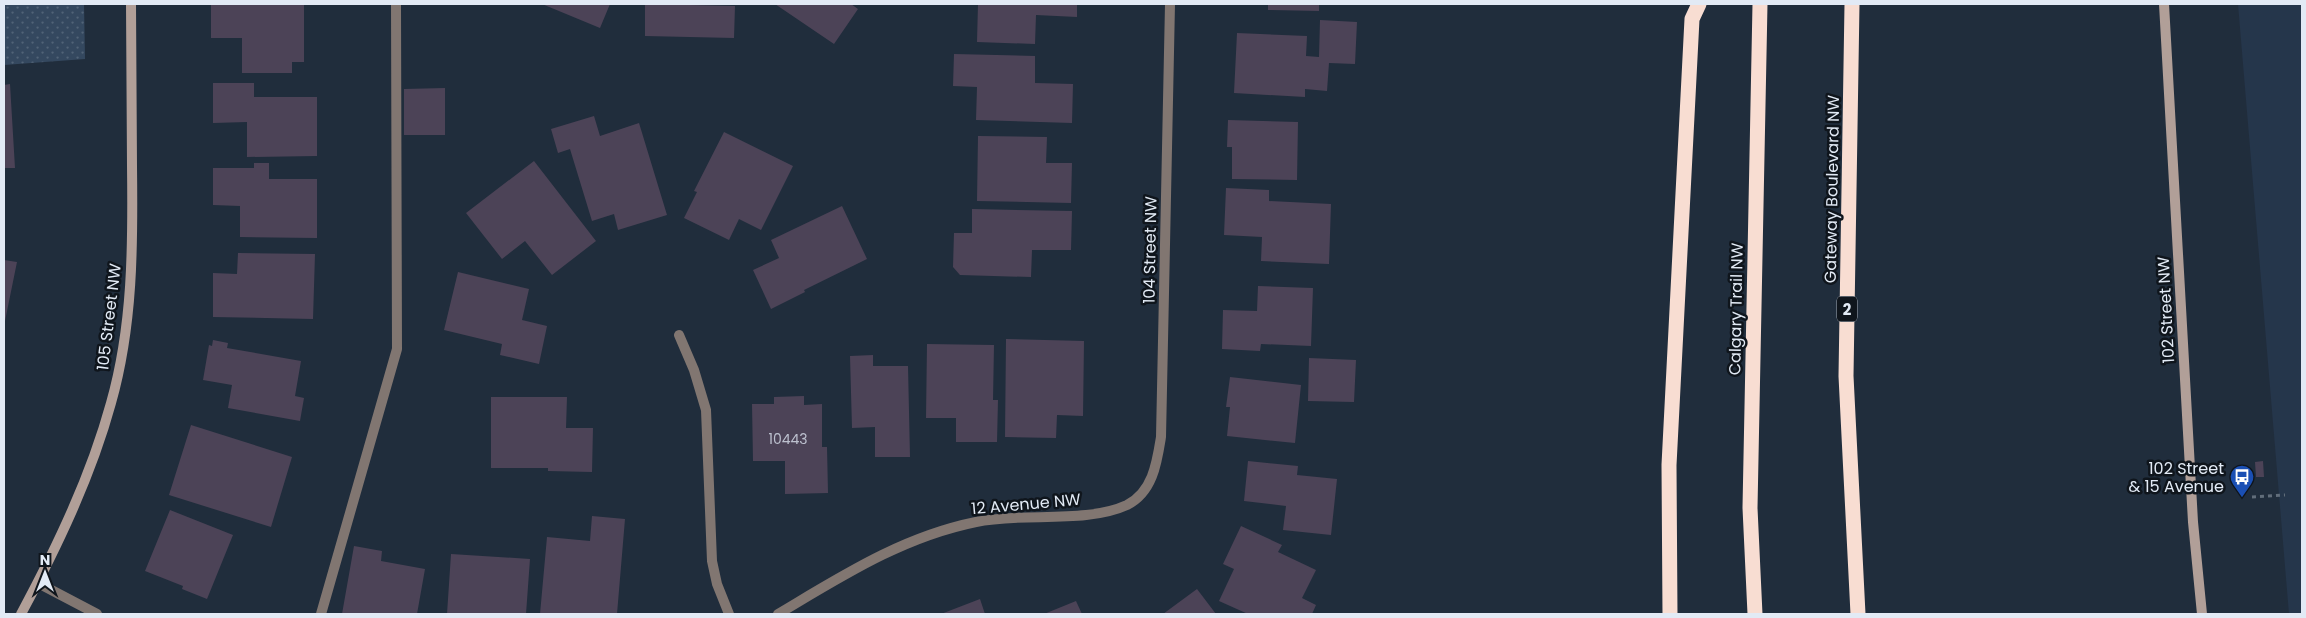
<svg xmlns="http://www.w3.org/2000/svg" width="2306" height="618" font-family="Poppins,sans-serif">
  <defs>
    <pattern id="park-dots" width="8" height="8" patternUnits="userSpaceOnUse" patternTransform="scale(1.25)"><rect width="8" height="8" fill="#34485f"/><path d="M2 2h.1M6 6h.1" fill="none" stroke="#516377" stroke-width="1.8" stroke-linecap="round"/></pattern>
  </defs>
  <rect width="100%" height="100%" fill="#202d3c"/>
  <path fill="#25364b" d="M2238,4H2302V614H2289Z"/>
  <path fill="url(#park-dots)" d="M4,4H84L85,59L4,65Z"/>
  <path fill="#4c4357" d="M211,4H304V62H292V73H242V38H211Z
    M542,4H610L600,28Z
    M645,4L735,6L734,38L645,36Z
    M775,4H851L858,9L834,44Z
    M978,4H1077V17L1036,15L1035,44L977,42Z
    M1268,4H1319V11L1268,10Z
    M1320,20L1357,22L1355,64L1329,63L1327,91L1305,89V97L1234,93L1237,33L1307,36L1306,56L1319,57Z
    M954,54L1035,56V83L1073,84L1072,123L976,120L977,87L953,86Z
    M213,83H254V97H317V156L247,157V122L213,123Z
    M10,84L15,168H4V85Z
    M445,88V135H404V89Z
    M594,116L600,136L639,123L667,215L618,230L614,214L592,221L570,149L558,153L551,129Z
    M1228,120L1298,122L1297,180L1232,179V147H1227Z
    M724,132L793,166L761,230L739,219L729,240L684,218L697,192L694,191Z
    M978,136L1047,137L1046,163H1072L1071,203L977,201Z
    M534,161L596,241L552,275L525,241L502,259L466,213Z
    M254,163H269V179H317V238L240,237V206L213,205V168H254Z
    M1226,188L1269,190V201L1331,204L1329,264L1261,261L1262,237L1224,235Z
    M842,206L867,259L804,290L805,292L771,309L753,270L779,258L771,240Z
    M972,209L1072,211L1071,250H1032L1031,277L960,275L953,267L954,233H972Z
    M238,253L315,254L313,319L213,317V273L237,274Z
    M4,260L17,262L5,321H4Z
    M458,272L529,289L522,320L547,326L539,364L500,355L502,344L444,330Z
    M1258,286L1313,288L1311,346L1261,344L1260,351L1222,349L1223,310L1257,311Z
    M1006,339L1084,341L1083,416L1057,415L1056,438L1005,437Z
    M213,340L228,343L227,348L301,361L295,396L304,398L300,421L228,408L232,385L203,380L209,345L212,346Z
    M927,344L994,345L993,400H998L997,442H956V418H926Z
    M873,355V366H908L910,457H875V427L852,428L850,356Z
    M1309,358L1356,360L1354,402L1308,401Z
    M1230,377L1301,385L1295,443L1227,436L1230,407H1226Z
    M804,396V405L822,404V447H827L828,493L785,494V461H753L752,404H774V397Z
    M491,397H567L566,428H593L592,472L548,471V468H491Z
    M191,425L292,457L271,527L169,495Z
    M1248,461L1298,466L1297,475L1337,479L1331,535L1283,530L1286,506L1244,501Z
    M2263,461L2264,477H2256L2255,462Z
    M170,510L233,535L207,599L182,589L183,586L145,571Z
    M592,516L625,519L617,614H540L547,537L590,541Z
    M1241,526L1282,545L1278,552L1316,570L1302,598L1316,605L1312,614H1248L1219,601L1234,569L1223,564Z
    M354,546L382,551L381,561L425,569L417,614H342Z
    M451,554L530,559L526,614H447Z
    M1197,589L1216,614H1163Z
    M980,599L985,614H941Z
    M1076,601L1082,614H1044Z"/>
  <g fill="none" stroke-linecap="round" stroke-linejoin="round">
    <path stroke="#616d7a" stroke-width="3" stroke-dasharray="4 4" stroke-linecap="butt" d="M2252,497L2285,495"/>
    <path stroke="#817671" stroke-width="10" d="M321,614L397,349L396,4"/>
    <path stroke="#817671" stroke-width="10" d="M679,335L694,370L706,410L712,561L717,584L729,614
      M38,583L97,614
      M778,614C842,576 902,537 976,522C1022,512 1086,524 1127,505C1153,492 1157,462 1161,437L1170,4"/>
    <path stroke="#b19f98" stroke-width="10" d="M2164,4L2193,522L2202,614
      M21,614C57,547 91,476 111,403C133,326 133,245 132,166C132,112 131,58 131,4"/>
    <path stroke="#f8ddd2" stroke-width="15" d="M1852,4L1846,376L1858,614
      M1670,614L1669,465L1692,19L1699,4
      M1755,614L1750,508L1760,4"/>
  </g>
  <defs>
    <symbol id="bus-pin" viewBox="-11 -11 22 30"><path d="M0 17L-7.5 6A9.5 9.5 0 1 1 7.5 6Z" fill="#1a4fb4" stroke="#0f151c"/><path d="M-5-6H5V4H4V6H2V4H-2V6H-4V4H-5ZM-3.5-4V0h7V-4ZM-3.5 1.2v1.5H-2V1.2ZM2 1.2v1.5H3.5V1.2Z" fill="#fff"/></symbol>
  </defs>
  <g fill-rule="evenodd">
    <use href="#bus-pin" x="2228" y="463" width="28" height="38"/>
  </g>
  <g text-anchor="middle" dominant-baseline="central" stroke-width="5" stroke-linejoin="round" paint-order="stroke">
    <g font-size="14" fill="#bcc0ce">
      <text x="788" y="439">10443</text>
    </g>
    <rect fill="#0f151c" stroke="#a3aab4" stroke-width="1" x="1837" y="296.5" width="20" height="25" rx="4"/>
    <g font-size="15" font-weight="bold" fill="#e2eaf5">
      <text x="1847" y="309">2</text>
    </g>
    <g font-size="16" fill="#e2eaf5" stroke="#0f151c">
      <text transform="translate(1832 189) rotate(-89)">Gateway Boulevard NW</text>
      <text transform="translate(1150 250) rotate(-89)">104 Street NW</text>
      <text transform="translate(1736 309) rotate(-89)">Calgary Trail NW</text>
      <text transform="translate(2166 310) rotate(-93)">102 Street NW</text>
      <text transform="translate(109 317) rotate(-83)">105 Street NW</text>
      <text transform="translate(1026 504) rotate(-5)">12 Avenue NW</text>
    </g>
    <g font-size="16" fill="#e2eaf5" stroke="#0f151c" text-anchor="end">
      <text x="2224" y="468">102 Street<tspan x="2224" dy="18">&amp; 15 Avenue</tspan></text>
    </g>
  </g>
  <rect width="2306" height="618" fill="none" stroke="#e2eaf5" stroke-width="10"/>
  <g transform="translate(45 573)" stroke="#0f151c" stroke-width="4" paint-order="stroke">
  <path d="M0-4L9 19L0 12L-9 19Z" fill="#e2eaf5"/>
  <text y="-8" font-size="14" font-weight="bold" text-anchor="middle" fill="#e2eaf5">N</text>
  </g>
</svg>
